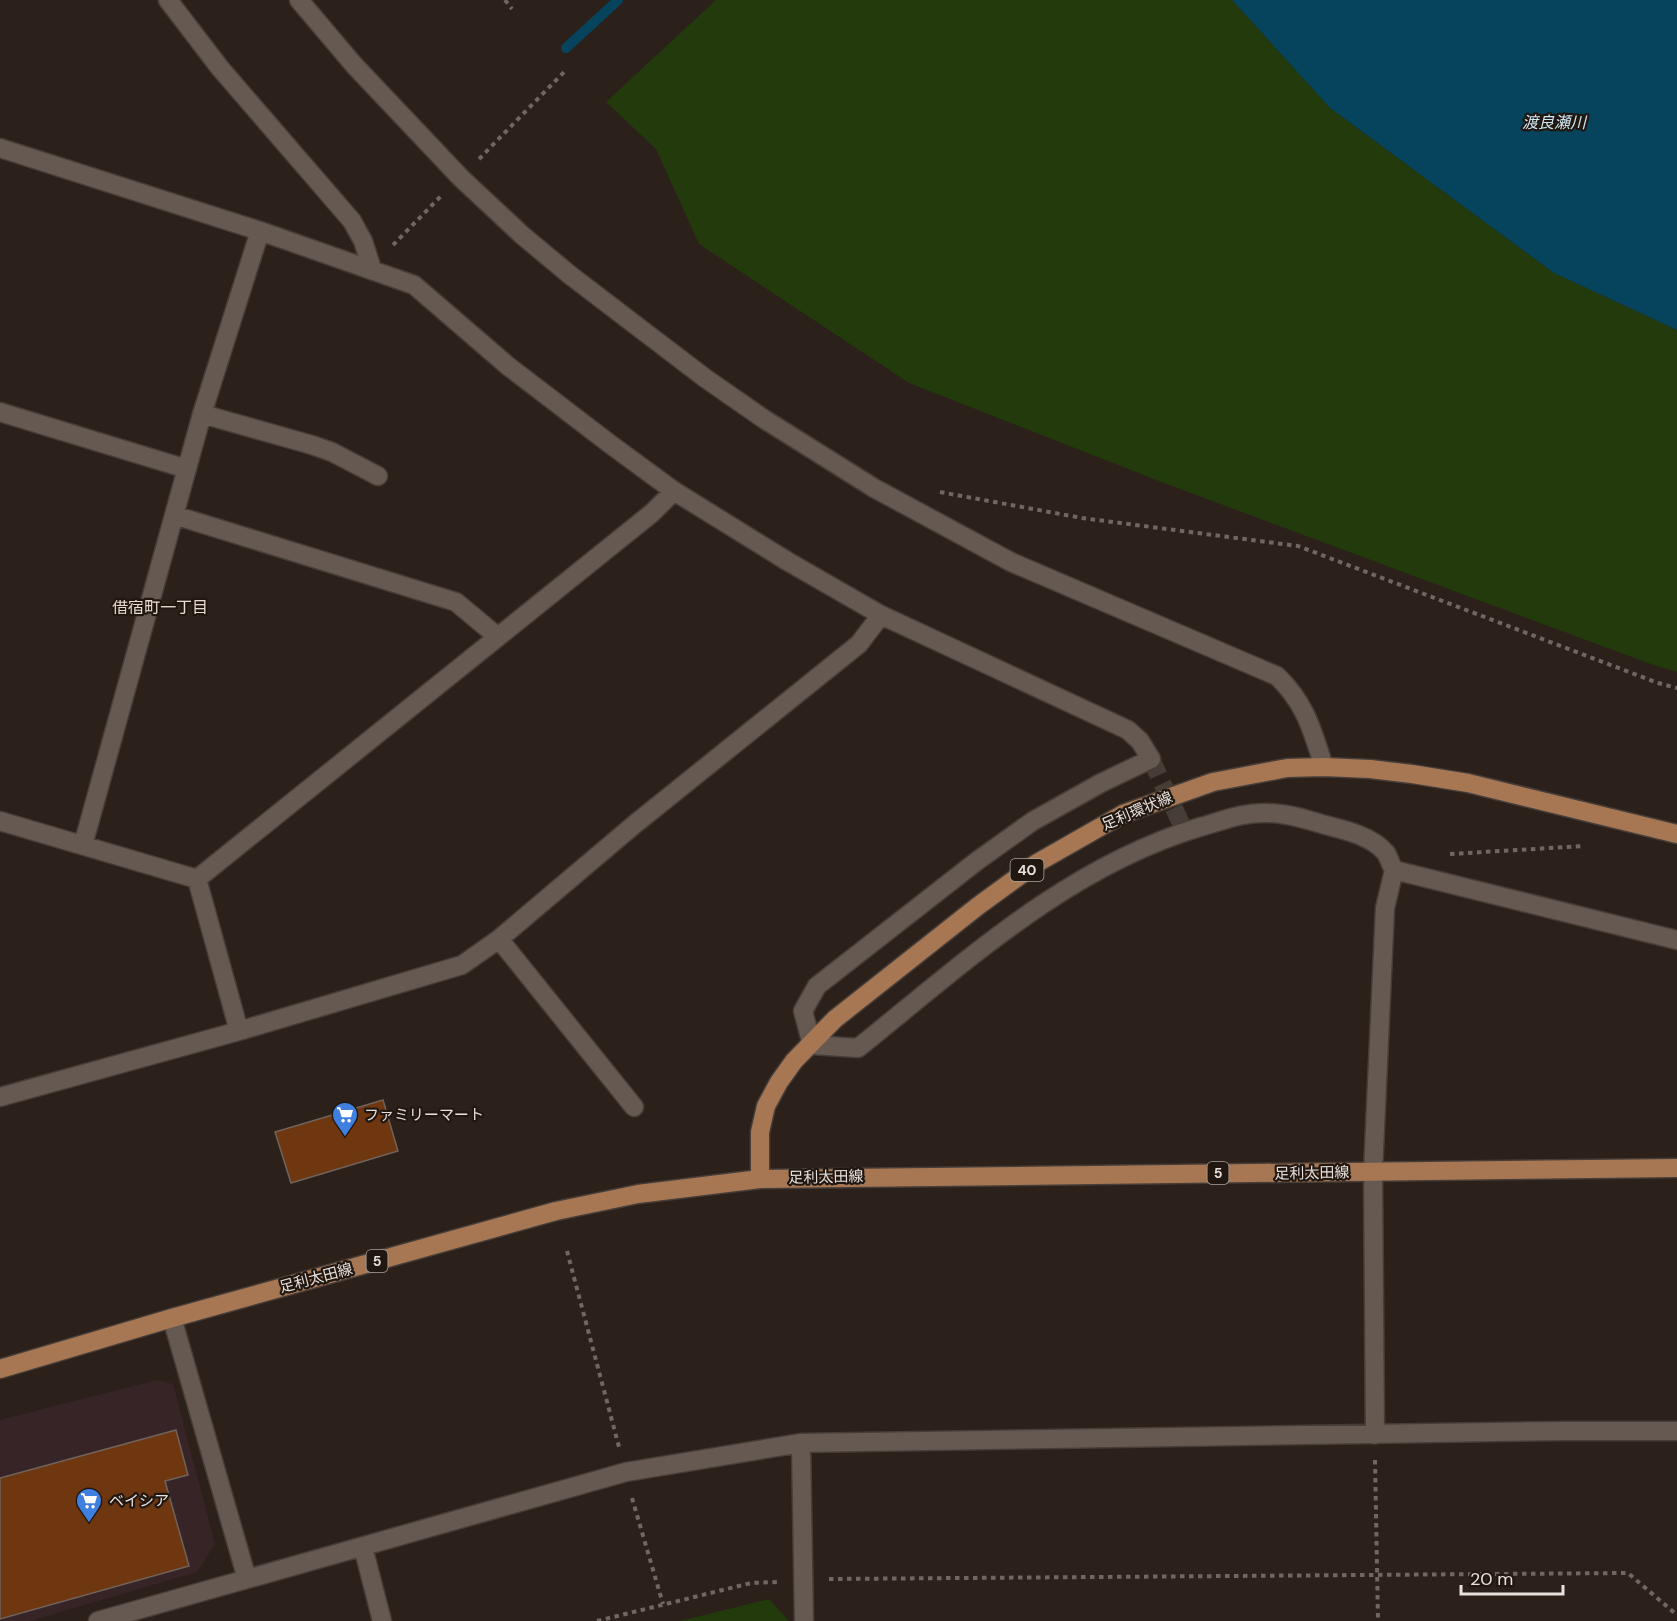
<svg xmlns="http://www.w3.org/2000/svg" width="1677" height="1621" font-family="'DM Sans','Noto Sans JP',sans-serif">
  <rect width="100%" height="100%" fill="#2b201a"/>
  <path fill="#372427" d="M157,1380L173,1384L215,1544L197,1572L30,1621H0V1420Z"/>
  <path fill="#223a0c" d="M716,0H1232L1330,108L1554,273L1677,330V672L1648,663L1164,483L909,383L699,244L656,149L606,102Z
    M769,1599L789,1621H680Z"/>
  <path fill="#06435c" d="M1232,0H1677V330L1554,273L1330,108Z"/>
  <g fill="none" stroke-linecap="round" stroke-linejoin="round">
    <path stroke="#06435c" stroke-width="10" d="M566,48L618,0"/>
  </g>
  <path fill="#6f3710" stroke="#6f635b" stroke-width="1.5" d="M383,1100L398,1151L291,1183L275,1132Z
    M176,1430L188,1475L165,1481L189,1566L0,1619V1478Z"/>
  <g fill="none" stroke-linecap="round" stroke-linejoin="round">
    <path stroke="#473d37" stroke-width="18" stroke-dasharray="18 9" stroke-linecap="butt" d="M1151,759L1185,832"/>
    <defs>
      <path id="minor" d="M168,0L220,68L352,221L363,241L372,269
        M299,0L354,65L461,178L522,235L570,275L705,378L764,419L874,488L1011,562L1277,676C1306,704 1312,730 1324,767
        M0,148L260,231L414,285L508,366L610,444L674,491L787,561L881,615L1128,730L1140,741L1151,759L1101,783L1033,821L977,861L817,986L803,1011L812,1045L858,1048C964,963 1067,867 1200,827C1222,821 1243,812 1267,813C1286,813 1306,819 1325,825C1345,830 1372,836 1386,853C1389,858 1391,865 1394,870L1385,908L1373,1172L1375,1435
        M0,412L187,469
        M202,414L312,445L332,452L378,476
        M174,515L456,602L498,637
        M0,821L197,879L239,1031
        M83,845L202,414L260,231
        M1394,870L1677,940
        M197,879L652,513L674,491
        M499,939L634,1107
        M0,1097L239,1031L462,965L499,939L635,824L859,644L881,615
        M801,1443L804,1621
        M363,1547L382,1621
        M247,1579L626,1472L801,1443L1561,1431H1677
        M98,1621L247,1579L172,1318"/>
      <path id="major" d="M760,1179V1132L766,1106L779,1082L794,1061L835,1019L978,906L1037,863L1123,814L1213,782L1287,768L1324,767L1370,769L1412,774L1468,783L1677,834
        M0,1369L172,1318L556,1211L638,1194L760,1179L1677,1168"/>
    </defs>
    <use href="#minor" stroke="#463d39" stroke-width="21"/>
    <use href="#major" stroke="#463d39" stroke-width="21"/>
    <path stroke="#716762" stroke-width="4" stroke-dasharray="4.5 4.5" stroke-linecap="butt" d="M505,0L512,9
      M479,159L567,69
      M393,245L443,194
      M940,492L1082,518L1298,546L1658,683L1677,688
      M1450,854L1584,846
      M567,1251L619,1447
      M1375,1460L1378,1621
      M632,1498L663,1604
      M829,1579L1628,1573L1677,1615
      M597,1621L751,1583L777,1582"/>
    <use href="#minor" stroke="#655952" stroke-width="18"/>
    <use href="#major" stroke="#a77753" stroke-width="18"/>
  </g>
  <defs>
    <symbol id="supermarket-pin" viewBox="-11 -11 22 30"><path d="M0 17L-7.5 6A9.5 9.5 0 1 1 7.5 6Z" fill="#3f7fe0" stroke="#211711"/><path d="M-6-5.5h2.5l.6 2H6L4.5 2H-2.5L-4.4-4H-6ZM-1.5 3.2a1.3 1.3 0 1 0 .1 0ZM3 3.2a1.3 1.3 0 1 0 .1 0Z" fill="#fff"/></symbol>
  </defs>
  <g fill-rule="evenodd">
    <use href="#supermarket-pin" x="330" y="1100" width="30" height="40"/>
    <use href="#supermarket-pin" x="74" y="1486" width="30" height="40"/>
  </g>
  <g text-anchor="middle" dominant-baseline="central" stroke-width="4.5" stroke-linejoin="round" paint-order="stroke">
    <g fill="#211711" stroke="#aca49f" stroke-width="1.5">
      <rect x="1010.5" y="859" width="33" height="22" rx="4.5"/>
      <rect x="1207.5" y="1162" width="21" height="22" rx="4.5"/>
      <rect x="366.5" y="1250" width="21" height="22" rx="4.5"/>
    </g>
    <g font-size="14" font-weight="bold" fill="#e8e0dc">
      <text x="1027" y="870">40</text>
      <text x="1218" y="1173">5</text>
      <text x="377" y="1261">5</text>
    </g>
    <g font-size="15" fill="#e8e0dc" stroke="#211711">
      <text transform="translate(1137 811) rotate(-23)">足利環状線</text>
      <text transform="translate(1312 1173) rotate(-1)">足利太田線</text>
      <text transform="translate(826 1177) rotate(-1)">足利太田線</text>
      <text transform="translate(316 1278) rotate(-15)">足利太田線</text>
    </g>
    <g font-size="15" fill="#e8e0dc" stroke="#211711" text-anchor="start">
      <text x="364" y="1115">ファミリーマート</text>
      <text x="109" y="1501">ベイシア</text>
    </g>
    <g font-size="16" font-style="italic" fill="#cfe6f2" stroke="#211711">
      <text x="1554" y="122">渡良瀬川</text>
    </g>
    <g font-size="16" fill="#eadbd2" stroke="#211711">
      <text x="160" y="607">借宿町一丁目</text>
    </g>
  </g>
  <path d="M1461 1585v9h102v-9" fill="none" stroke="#e8e0dc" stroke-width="3"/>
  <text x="1470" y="1585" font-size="18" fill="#e8e0dc" stroke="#211711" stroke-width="4.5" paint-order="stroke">20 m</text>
</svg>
